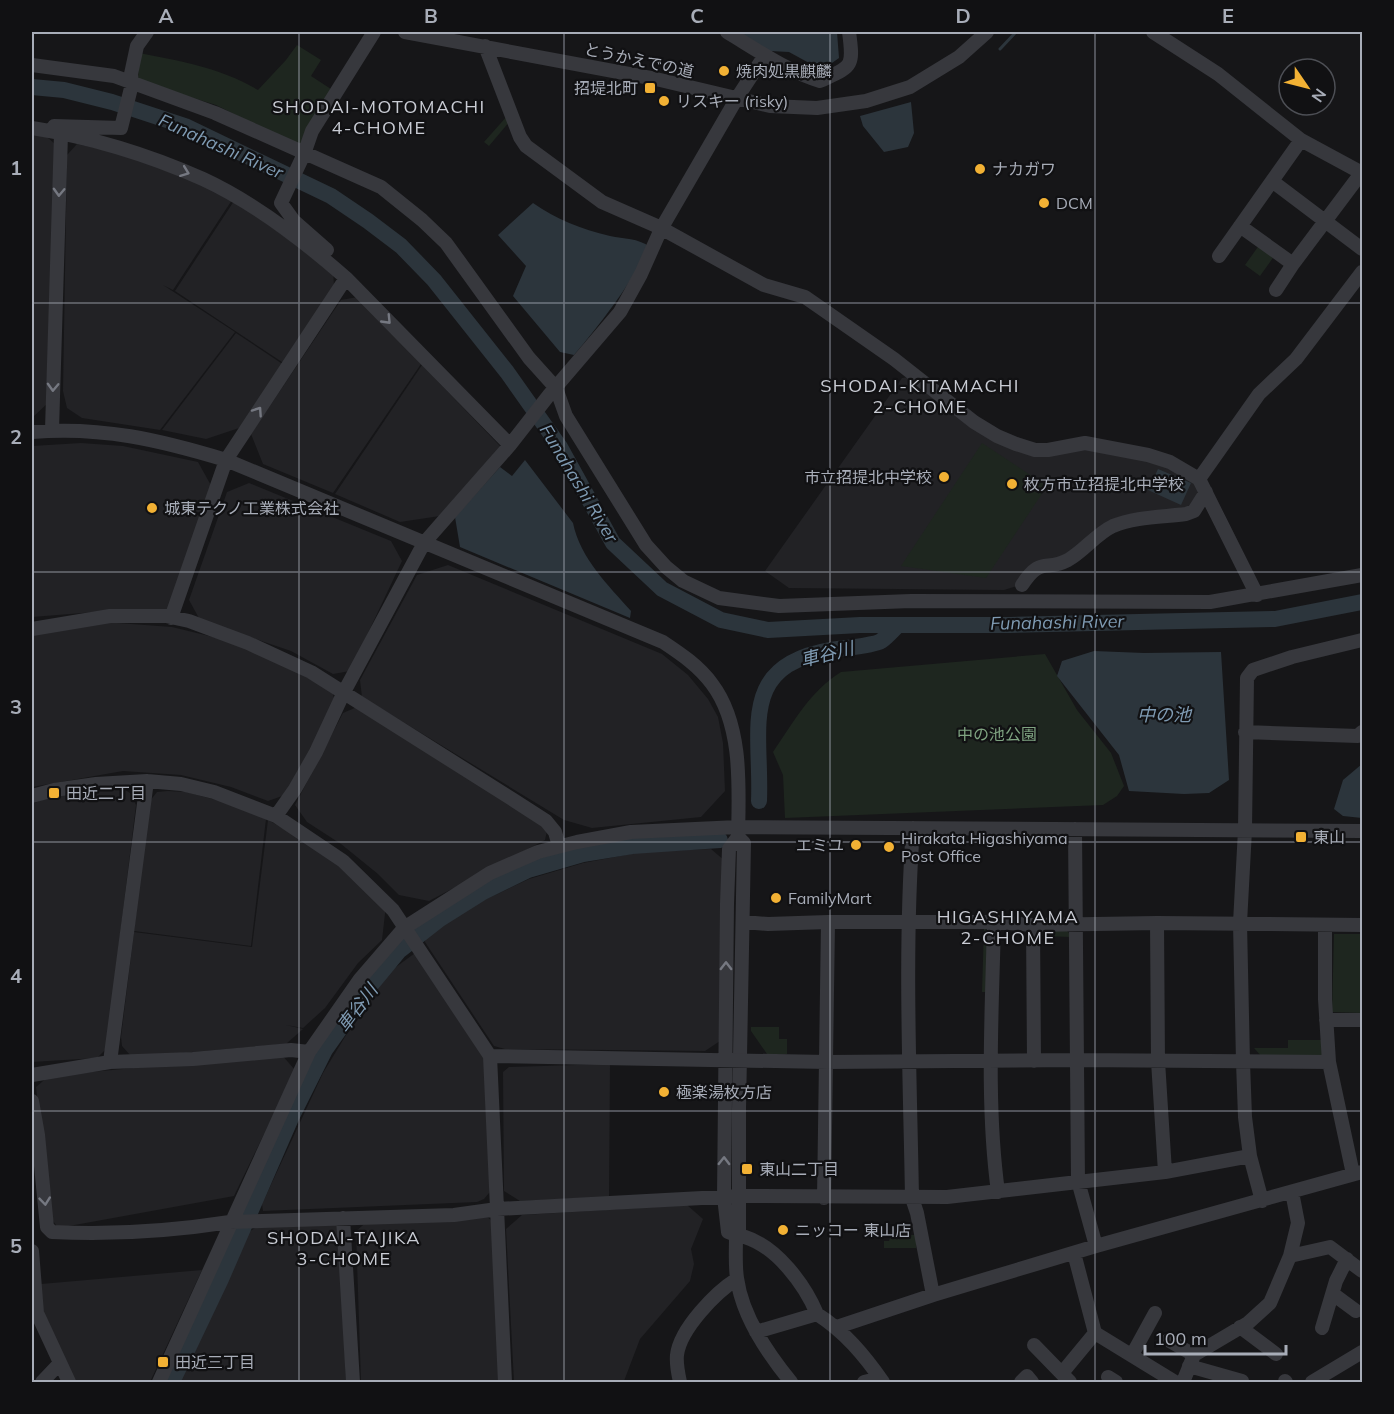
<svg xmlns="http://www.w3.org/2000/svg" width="1394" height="1414" font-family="Mulish,'Noto Sans JP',sans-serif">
  <rect width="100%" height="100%" fill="#161618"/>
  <path fill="#222225" d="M32,134L47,137L55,144L50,401L32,418Z
    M77,144L131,156L199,184L232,200L173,290L163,285L235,332L160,430L82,418L67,408L63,391L67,155Z
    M234,201L333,270L334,287L285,364L175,291Z
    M358,297L421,364L333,493L263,464L251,434L341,300Z
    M236,333L284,365L242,427L206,439L162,430Z
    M422,365L500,446L440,516L400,522L335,494Z
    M909,377L1011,448L1039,457L1086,446L1162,464L1195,479L1199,489L1196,502L1192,509L1136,516L1017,586L1004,590L789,588L765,571L902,378Z
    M81,443L123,446L198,462L213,489L174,602L163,613L108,611L32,617V446Z
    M249,483L391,541L402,561L350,671L333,674L291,651L200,620L189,600L227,492Z
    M448,565L662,654L688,675L708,699L718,717L723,743L725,791L701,817L592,828L564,820L362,697L360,680L417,575Z
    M104,622L172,627L242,644L332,690L335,702L285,795L268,801L231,787L181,775L123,771L32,787V633Z
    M357,707L542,825L547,831L545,840L429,901L399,895L378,874L341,844L307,822L295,805L343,713Z
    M122,788L130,793L136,805L106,1049L97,1058L32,1062V804L59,793Z
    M168,791L186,792L235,805L266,819L251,946L134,931L149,802L157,792Z
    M268,820L322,850L386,905L382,940L358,963L325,1008L303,1028L286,1025L303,1029L286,1044L135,1057L130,1055L122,1046L121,1037L134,932L252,947Z
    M711,849L725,861L720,1041L705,1051L505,1049L494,1046L425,942L426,934L480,902L529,879L583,863L641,852Z
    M415,953L487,1059L492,1185L489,1193L484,1199L477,1202L263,1211L262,1204L323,1073L357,1017L392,970Z
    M281,1054L295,1070L234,1196L58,1228L51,1218L36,1087L49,1076Z
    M610,1064L609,1197L520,1201L504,1191L503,1072L509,1067Z
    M687,1205L703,1219L691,1249L694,1264L690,1281L640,1339L624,1381L514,1382L506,1229L522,1215Z
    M484,1214L493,1222L501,1382H361L356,1231L368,1221Z
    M331,1222L340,1227L346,1382H180L247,1233L257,1227Z
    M202,1270L150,1382H74L44,1320L41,1284Z"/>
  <path fill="#1e261f" d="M297,45L321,60L311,76L334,91L302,148L216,105L138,81L139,53C181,61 221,68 258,90L286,60Z
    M508,115L510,121L489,146L484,142Z
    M1260,244L1275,255L1260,276L1245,265Z
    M982,443L1047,486L986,578L901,566Z
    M1045,654L1077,710L1111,753L1124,786L1117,796L1103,805L785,818L783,775L773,752C793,723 810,691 841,672Z
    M1041,926L1064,927L1072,937L1040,936Z
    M984,928L989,932L990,992H982Z
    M1334,934H1362V1013L1332,1012Z
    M751,1027H779V1039H787V1054H767L751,1031Z
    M1288,1040H1325V1056H1261L1254,1048H1288Z
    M903,1235H916V1248H884V1241H889L890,1238H902Z"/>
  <path fill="#2c353c" d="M731,32H837L839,58L822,70L789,52L770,51Z
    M911,102L914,133L908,147L884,152L863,126L860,116Z
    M533,203C556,219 581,229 610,236C624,239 638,238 650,247C629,286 603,321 574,355L560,352L513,296L526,266L498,235Z
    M525,460L573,523C580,558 609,586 631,611L630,618L460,547L455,517L500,467L512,476Z
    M1158,469L1191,483L1181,505L1148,490Z
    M1094,651L1144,653L1221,652L1229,780L1209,793L1184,794L1129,791L1119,755L1057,676L1062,661Z
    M1362,764V818L1343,816L1334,809L1343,780Z"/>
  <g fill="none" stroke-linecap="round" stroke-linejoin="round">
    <path stroke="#2c353c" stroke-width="3" d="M1000,49L1016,32"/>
    <path stroke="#2c353c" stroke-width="16" d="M32,87L64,90L112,102L185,126L331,196L368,221L401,246L434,280L507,372L560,447L613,543L662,589L721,620L768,630L860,625H1010L1275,619L1362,602
      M759,801C762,729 737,666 831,650C843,648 873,646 881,641C887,637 893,630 898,625
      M172,1382L221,1279L291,1118L325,1050L371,985L399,951L440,919L483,892L528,870L583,854L632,846L720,840"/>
    <path stroke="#37383d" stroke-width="14" d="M405,32L656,79L770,106L817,108L866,101L910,87L959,57L987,32
      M727,32C757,50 787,71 820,81C852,66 854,68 849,32
      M1153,32L1218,74L1301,140L1362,173
      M485,46L520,137L526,146L602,202L659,227L764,285L805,297L894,359L974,422L997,436L1016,444L1035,450H1048L1085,443L1148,455L1170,462L1199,479L1257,595
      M32,65L114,76L215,113L381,187L422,220L446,243L529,358L556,388L566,416L646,545L666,567L683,581L719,598L779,606L911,601L1210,602L1362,575
      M54,126L121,128L132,84L131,74L137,46L147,32
      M32,128C90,137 149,155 203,179C253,202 305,242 346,278L510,445
      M1301,140L1272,181L1362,249
      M1240,226L1293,264
      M327,250L294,221L281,203L304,154L312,131L374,32
      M1219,256L1272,181
      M1276,290L1293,264L1362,172
      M52,430L61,134
      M32,432C101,426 160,440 226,460L663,642C681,654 699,666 712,684C743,725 739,788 738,837L729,849L727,904L724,1197L728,1232C734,1235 739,1235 745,1237C777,1247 805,1285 817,1314
      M1199,479L1259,394L1296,359L1362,272
      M1022,585C1041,556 1045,572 1068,560C1084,551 1096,534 1113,526C1134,517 1162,517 1186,514L1194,511L1206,492
      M171,618L226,460L346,278
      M32,629L110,616H166L189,621L248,643L311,672L515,801L546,821L555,832L559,846
      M1245,732L1358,736L1362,732
      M32,796L54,790L96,784L147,781L181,784L214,792L276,816L343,861L393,910L490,1056L505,1382
      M276,816L295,789L316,752L344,692L424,543L510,445L549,395L620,312L641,274L661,229L737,98L765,55
      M913,828C904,951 910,1075 912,1198L917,1213L933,1295
      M1075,829L1078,1181L1096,1246
      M738,837L744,843L739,1109V1230L736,1236C736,1250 735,1265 737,1278C742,1316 768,1354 791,1382
      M743,922L768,924L828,922H994L1033,925L1157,923L1362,925
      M994,922C992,1012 986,1103 998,1192
      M1157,923L1158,1061L1165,1172
      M1033,925L1034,1061
      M1326,1020H1362
      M490,1056L827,1062L1077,1060L1329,1062L1325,999V925
      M110,1062L147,781
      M1329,1062L1353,1174
      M32,1075L110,1062L193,1059L291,1050L309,1052
      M32,1101L38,1135L47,1227L52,1232C111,1235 172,1231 230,1222L454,1215L497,1209L739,1196L947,1197L1165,1172L1250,1156
      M1292,1192L1298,1223L1290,1256L1330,1247L1362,1271
      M824,1198L828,922
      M1262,1201L1250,1156L1245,1117L1243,1062L1240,923L1245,830L1247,678L1253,670L1292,657L1362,640
      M343,1218L353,1382
      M32,1251L37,1313L69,1382
      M1333,1294L1356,1311
      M837,1327L933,1295L1096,1246L1362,1172
      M1240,1327L1276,1354
      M1322,1328L1336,1281L1347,1259
      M756,1332L817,1314C845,1332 864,1355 883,1382
      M1095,1333L1175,1382
      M1168,1340L1194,1355L1183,1382
      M1034,1345L1070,1382
      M1132,1355L1155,1313
      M1194,1355L1248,1323L1270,1303L1290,1256
      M1189,1366L1242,1381
      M1062,1373L1095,1333L1074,1253
      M1108,1377L1116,1382
      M1285,1381L1286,1382
      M42,1382L60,1363
      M159,1382L309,1052L360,979L404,928L490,873L538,852L577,842L631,832L738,827L1362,831
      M680,1382C678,1373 676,1364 677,1355C680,1329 716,1292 737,1279
      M864,1382L880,1378
      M1021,1382L1027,1376L1032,1382
      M1312,1382L1362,1352"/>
  </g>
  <defs><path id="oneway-chevron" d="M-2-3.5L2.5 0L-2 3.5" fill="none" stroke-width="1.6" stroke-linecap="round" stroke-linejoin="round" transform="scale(1.5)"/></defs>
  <g stroke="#757881">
    <use href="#oneway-chevron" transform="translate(185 172) rotate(21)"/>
    <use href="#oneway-chevron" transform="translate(59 192) rotate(92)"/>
    <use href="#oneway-chevron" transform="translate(387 320) rotate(46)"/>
    <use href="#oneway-chevron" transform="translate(53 387) rotate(92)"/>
    <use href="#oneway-chevron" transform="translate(258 411) rotate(-56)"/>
    <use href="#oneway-chevron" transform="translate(726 966) rotate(-90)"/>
    <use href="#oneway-chevron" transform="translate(724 1161) rotate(-89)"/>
    <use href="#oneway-chevron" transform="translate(45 1201) rotate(84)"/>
  </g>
  <path fill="none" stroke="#a8adb8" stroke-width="1.5" stroke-opacity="0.55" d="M299,32V1382M564,32V1382M830,32V1382M1095,32V1382M32,303H1362M32,572H1362M32,842H1362M32,1111H1362"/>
  <g fill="#f2b134" stroke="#111113" stroke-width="2">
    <circle cx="724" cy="71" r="6"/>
    <rect x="644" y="82" width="12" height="12" rx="3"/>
    <circle cx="664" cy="101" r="6"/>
    <circle cx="980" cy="169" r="6"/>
    <circle cx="1044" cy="203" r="6"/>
    <circle cx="944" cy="477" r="6"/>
    <circle cx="1012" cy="484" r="6"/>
    <circle cx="152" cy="508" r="6"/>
    <rect x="48" y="787" width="12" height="12" rx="3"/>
    <rect x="1295" y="831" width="12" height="12" rx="3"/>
    <circle cx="856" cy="845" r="6"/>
    <circle cx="889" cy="847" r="6"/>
    <circle cx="776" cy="898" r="6"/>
    <circle cx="664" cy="1092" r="6"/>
    <rect x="741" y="1163" width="12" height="12" rx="3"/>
    <circle cx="783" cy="1230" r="6"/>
    <rect x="157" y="1356" width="12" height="12" rx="3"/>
  </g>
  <g text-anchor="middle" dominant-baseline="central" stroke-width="4.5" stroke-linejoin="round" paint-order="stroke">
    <g font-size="16" fill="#a8adb8" stroke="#111113">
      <text transform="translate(639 60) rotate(12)">とうかえでの道</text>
    </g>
    <g font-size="16" fill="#a8adb8" stroke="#111113" text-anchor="start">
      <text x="736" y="71">焼肉処黒麒麟</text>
      <text x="638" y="88" text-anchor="end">招堤北町</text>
      <text x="676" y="101">リスキー (risky)</text>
      <text x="992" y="169">ナカガワ</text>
      <text x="1056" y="203">DCM</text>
      <text x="932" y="477" text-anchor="end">市立招提北中学校</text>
      <text x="1024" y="484">枚方市立招提北中学校</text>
      <text x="164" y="508">城東テクノ工業株式会社</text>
      <text x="66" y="793">田近二丁目</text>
      <text x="1313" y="837">東山</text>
      <text x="901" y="838">Hirakata Higashiyama<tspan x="901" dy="18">Post Office</tspan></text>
      <text x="844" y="845" text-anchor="end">エミユ</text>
      <text x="788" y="898">FamilyMart</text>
      <text x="676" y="1092">極楽湯枚方店</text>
      <text x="759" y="1169">東山二丁目</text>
      <text x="795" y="1230">ニッコー 東山店</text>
      <text x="175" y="1362">田近三丁目</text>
    </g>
    <g font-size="16" fill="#7fa381" stroke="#111113">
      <text x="997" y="734">中の池公園</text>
    </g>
    <g font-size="18" letter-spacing="1.5" fill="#c9ccd4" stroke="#111113">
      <text x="379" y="106">SHODAI-MOTOMACHI<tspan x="379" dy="21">4-CHOME</tspan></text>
      <text x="920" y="385">SHODAI-KITAMACHI<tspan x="920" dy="21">2-CHOME</tspan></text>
      <text x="1008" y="916">HIGASHIYAMA<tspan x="1008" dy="21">2-CHOME</tspan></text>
      <text x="344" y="1237">SHODAI-TAJIKA<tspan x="344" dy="21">3-CHOME</tspan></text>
    </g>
    <g font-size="18" font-style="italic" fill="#7f9bb3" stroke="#111113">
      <text transform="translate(221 146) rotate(24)">Funahashi River</text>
      <text transform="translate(579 483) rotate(59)">Funahashi River</text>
      <text transform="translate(1057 622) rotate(-1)">Funahashi River</text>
      <text transform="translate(827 654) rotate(-14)">車谷川</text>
      <text x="1164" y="714">中の池</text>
      <text transform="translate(357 1008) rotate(-53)">車谷川</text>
    </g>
  </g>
  <rect width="1394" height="1414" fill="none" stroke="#111113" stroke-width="66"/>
  <g transform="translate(1307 87) rotate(125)"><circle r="28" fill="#111113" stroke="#4d4f55" stroke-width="1.5"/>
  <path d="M0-4.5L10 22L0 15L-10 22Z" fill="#f2b134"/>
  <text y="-9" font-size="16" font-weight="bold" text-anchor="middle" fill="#a8adb8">N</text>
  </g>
  <path d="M1145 1345v9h141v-9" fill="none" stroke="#a8adb8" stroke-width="3"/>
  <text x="1154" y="1345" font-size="18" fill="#a8adb8" stroke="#111113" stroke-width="4.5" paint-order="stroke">100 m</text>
  <rect x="33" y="33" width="1328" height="1348" fill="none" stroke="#a8adb8" stroke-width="2"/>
  <g font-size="20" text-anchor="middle" font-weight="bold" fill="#a8adb8">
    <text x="166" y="23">A</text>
    <text x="431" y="23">B</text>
    <text x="697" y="23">C</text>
    <text x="963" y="23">D</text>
    <text x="1228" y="23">E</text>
    <text x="16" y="175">1</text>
    <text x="16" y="444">2</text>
    <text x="16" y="714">3</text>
    <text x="16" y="983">4</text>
    <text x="16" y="1253">5</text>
  </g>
</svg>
